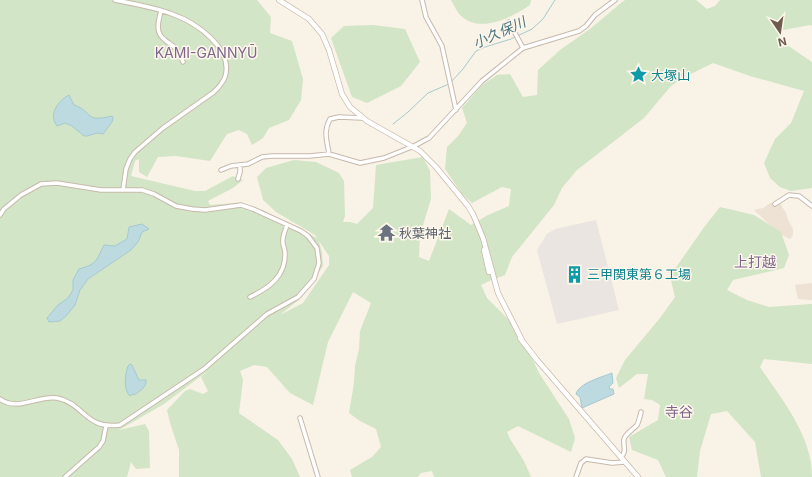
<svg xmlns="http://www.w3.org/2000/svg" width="812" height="477" font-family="Inter,'Noto Sans JP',sans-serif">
  <rect width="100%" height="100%" fill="#f9f2e6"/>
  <path fill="#ede2d3" d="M770,203H780L786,213L788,220L793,229V235L790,239L780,234L754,210L763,208Z
    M812,283V300L798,299L795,285Z"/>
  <path fill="#eae5e0" d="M596,220L619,310L557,324L537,250L547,234L555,229Z"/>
  <path fill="#d2e5c6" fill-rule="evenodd" d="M0,0H257L271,17L270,33L292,41L303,79L301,100L289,120L269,128L263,138L252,145L247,134L239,130L227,134L210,161L176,156L158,157L147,177L139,172V159L135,161L131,176L195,191H205L233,176L243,180L233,188L208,201L210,205L237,203L263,210L317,238L315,235L276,212L263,200L257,177L266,168L294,160L316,162L339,173L344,181L345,216L343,222H350L357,224L373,208L376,165L423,157L430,171L431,199L420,235L419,257L429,261L449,209L471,225L488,215L509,206L511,189L502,187L472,203L462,194L445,169L447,147L458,136L467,123L462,108L482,85L497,75L510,74L523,97L537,95L538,70L560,50L590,29L621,3L625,0H696L707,9L715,6L720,0H812V26L810,25L778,31L779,36L787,45L812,62V188L791,191L780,187L770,178L764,163L775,139L791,123L804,91L750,76L713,63L683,78L671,86L644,118L577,170L562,188L554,205L512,257L505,275L489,281L481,285L487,298L518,329L539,373L569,419L575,438L571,452L518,426L507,432L510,439L524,461L531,477H434L432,471L421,473L418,477H352L350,470L372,457L381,447L376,429L360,421L349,413L354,383L355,366L359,349L360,331L371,303L353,292L328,342L313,405L290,393L267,367L254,365L240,371L243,380L239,413L278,440L292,459L300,477H179V450L170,423L167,410L185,391L190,389L203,394L208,391L201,377L209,370L164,404L119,430L145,424L149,431L150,468L136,469L131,462L127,477H0ZM319,241L329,256V265L303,303L280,315L302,297L323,266L322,253Z
    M451,0H531L530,5C512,17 481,34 461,16C457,12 454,5 451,0Z
    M373,25L405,29L420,62L401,86L367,103L352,97L331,38L344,26Z
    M720,207L754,215L781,232L789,255L784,268L733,280L727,290L747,300L769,307L812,304V364L764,359L760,367C782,400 812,435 812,477H761L755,442L727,411L711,414L700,451L697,477H666L658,460L632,450L629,437L658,420L660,405L652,400L644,399L648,374H637L619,388L616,378L625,360L660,318L675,297L670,276L705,226Z"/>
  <path fill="#bddae1" stroke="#a5c9d1" d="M69,95L74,105C94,112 84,123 112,116L113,118L112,122L103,134L97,133L87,136H84L72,126L65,123L57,126C48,114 58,101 69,95Z
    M142,224L149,229L142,232L138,242L131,250L88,279L80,290L75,305L66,316L60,321L49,322L47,318L58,305L68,298L73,290V280L79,269C97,264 96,261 104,245L115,246L127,239L129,227Z
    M130,364L132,365L138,378L139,380H146C147,387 140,391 134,395L133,394L130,396C123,389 125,375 128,366Z
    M612,373L613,383L609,387L610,389H613L614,394L582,408L580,397L576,394C579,383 602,377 612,373Z"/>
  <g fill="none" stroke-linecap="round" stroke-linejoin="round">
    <path stroke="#a5c9d1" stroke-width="1" d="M451,82L463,69L476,51L485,47L511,39L532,29L543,19L555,0
      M393,124L408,112L428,93L449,84"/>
    <defs>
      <path id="street" d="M115,0C134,4 154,7 172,14C195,22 234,48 225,77C223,83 218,88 214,92L163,128L135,152L130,159L126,169L123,190
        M422,0L426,17L442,46L456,110
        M161,11C158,22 155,33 165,40C168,43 173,45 175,48C179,51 181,57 183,62
        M509,22L523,48
        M329,154C327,140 323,132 330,119L339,117L362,118
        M221,170L231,166L248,164L262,157L272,156H310L329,154L360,163L384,158L414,146L429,138L482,81L523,48L579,31L586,26L595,15L615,0
        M238,179L240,172V166
        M775,204L789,195L799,196L812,206
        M0,215L4,209L21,195L41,184L57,183L101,190H142L154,194L176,206L192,209L205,210L241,205L253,209L301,231L308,236L317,248L319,263L314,279L298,297L267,314L204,369L120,425C85,430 84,403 57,398C38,395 18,412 0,399
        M250,297C269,288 286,276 285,253C285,249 283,246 283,243C282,237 285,231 287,225
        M300,418L318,477
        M621,457C627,451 623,447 624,439C626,433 633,430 637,425C639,421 640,416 641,412
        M65,477L99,447L103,441L106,426
        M576,477L581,463L586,459L612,463L625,462"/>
      <path id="secondary" d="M279,0L309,19L322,34L329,50L342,94L350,107L367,121L420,151L436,167L468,206L473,214L483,238L498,293L522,340
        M484,250L489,272
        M520,338L537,360L638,477"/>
    </defs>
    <use href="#street" stroke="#c7b9ac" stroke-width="5.5"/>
    <use href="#secondary" stroke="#cab9aa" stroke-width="6"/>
    <use href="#street" stroke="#fff" stroke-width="3.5"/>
    <use href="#secondary" stroke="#fff" stroke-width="4.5"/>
  </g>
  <defs>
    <symbol id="sight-bare" viewBox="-9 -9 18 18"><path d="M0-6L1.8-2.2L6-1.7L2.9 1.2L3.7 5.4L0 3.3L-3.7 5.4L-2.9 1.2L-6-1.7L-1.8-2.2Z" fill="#0f9aa8" stroke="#fdf7ec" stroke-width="2.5" paint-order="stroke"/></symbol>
    <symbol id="temple-bare" viewBox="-9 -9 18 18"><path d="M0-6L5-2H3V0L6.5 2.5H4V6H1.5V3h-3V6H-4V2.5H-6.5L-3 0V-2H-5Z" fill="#6b7280" stroke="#fdf7ec" stroke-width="2.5" paint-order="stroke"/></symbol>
    <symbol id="building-bare" viewBox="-9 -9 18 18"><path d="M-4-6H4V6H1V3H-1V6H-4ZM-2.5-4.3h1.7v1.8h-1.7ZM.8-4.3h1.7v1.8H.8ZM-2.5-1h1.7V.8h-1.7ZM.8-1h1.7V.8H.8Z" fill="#0f9aa8" stroke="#fdf7ec" stroke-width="2.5" paint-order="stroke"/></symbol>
  </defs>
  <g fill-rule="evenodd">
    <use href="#sight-bare" x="626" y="62" width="25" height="25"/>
    <use href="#temple-bare" x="374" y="220" width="25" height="25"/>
    <use href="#building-bare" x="562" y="262" width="25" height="25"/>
  </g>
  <g text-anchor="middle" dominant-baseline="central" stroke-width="3" stroke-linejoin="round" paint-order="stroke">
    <g font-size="13" fill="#0d838f" stroke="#fdf7ec" text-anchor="start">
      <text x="651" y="75">大塚山</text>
      <text x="587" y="274">三甲関東第６工場</text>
    </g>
    <g font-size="13" fill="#5b616d" stroke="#fdf7ec" text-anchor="start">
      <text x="399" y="233">秋葉神社</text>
    </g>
    <g font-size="14" font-style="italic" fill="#4b7680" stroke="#fdf7ec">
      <text transform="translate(499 32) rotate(-24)">小久保川</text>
    </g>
    <g font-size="14" fill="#80668c" stroke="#fdf7ec">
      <text x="206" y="52">KAMI-GANNYŪ</text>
      <text x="755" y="261">上打越</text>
      <text x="679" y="411">寺谷</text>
    </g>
  </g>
  <g transform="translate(780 32) rotate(167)" stroke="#fdf7ec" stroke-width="3" paint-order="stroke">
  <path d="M0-3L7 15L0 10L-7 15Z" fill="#705b4e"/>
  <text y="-6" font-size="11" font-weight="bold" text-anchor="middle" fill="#705b4e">N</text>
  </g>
</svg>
